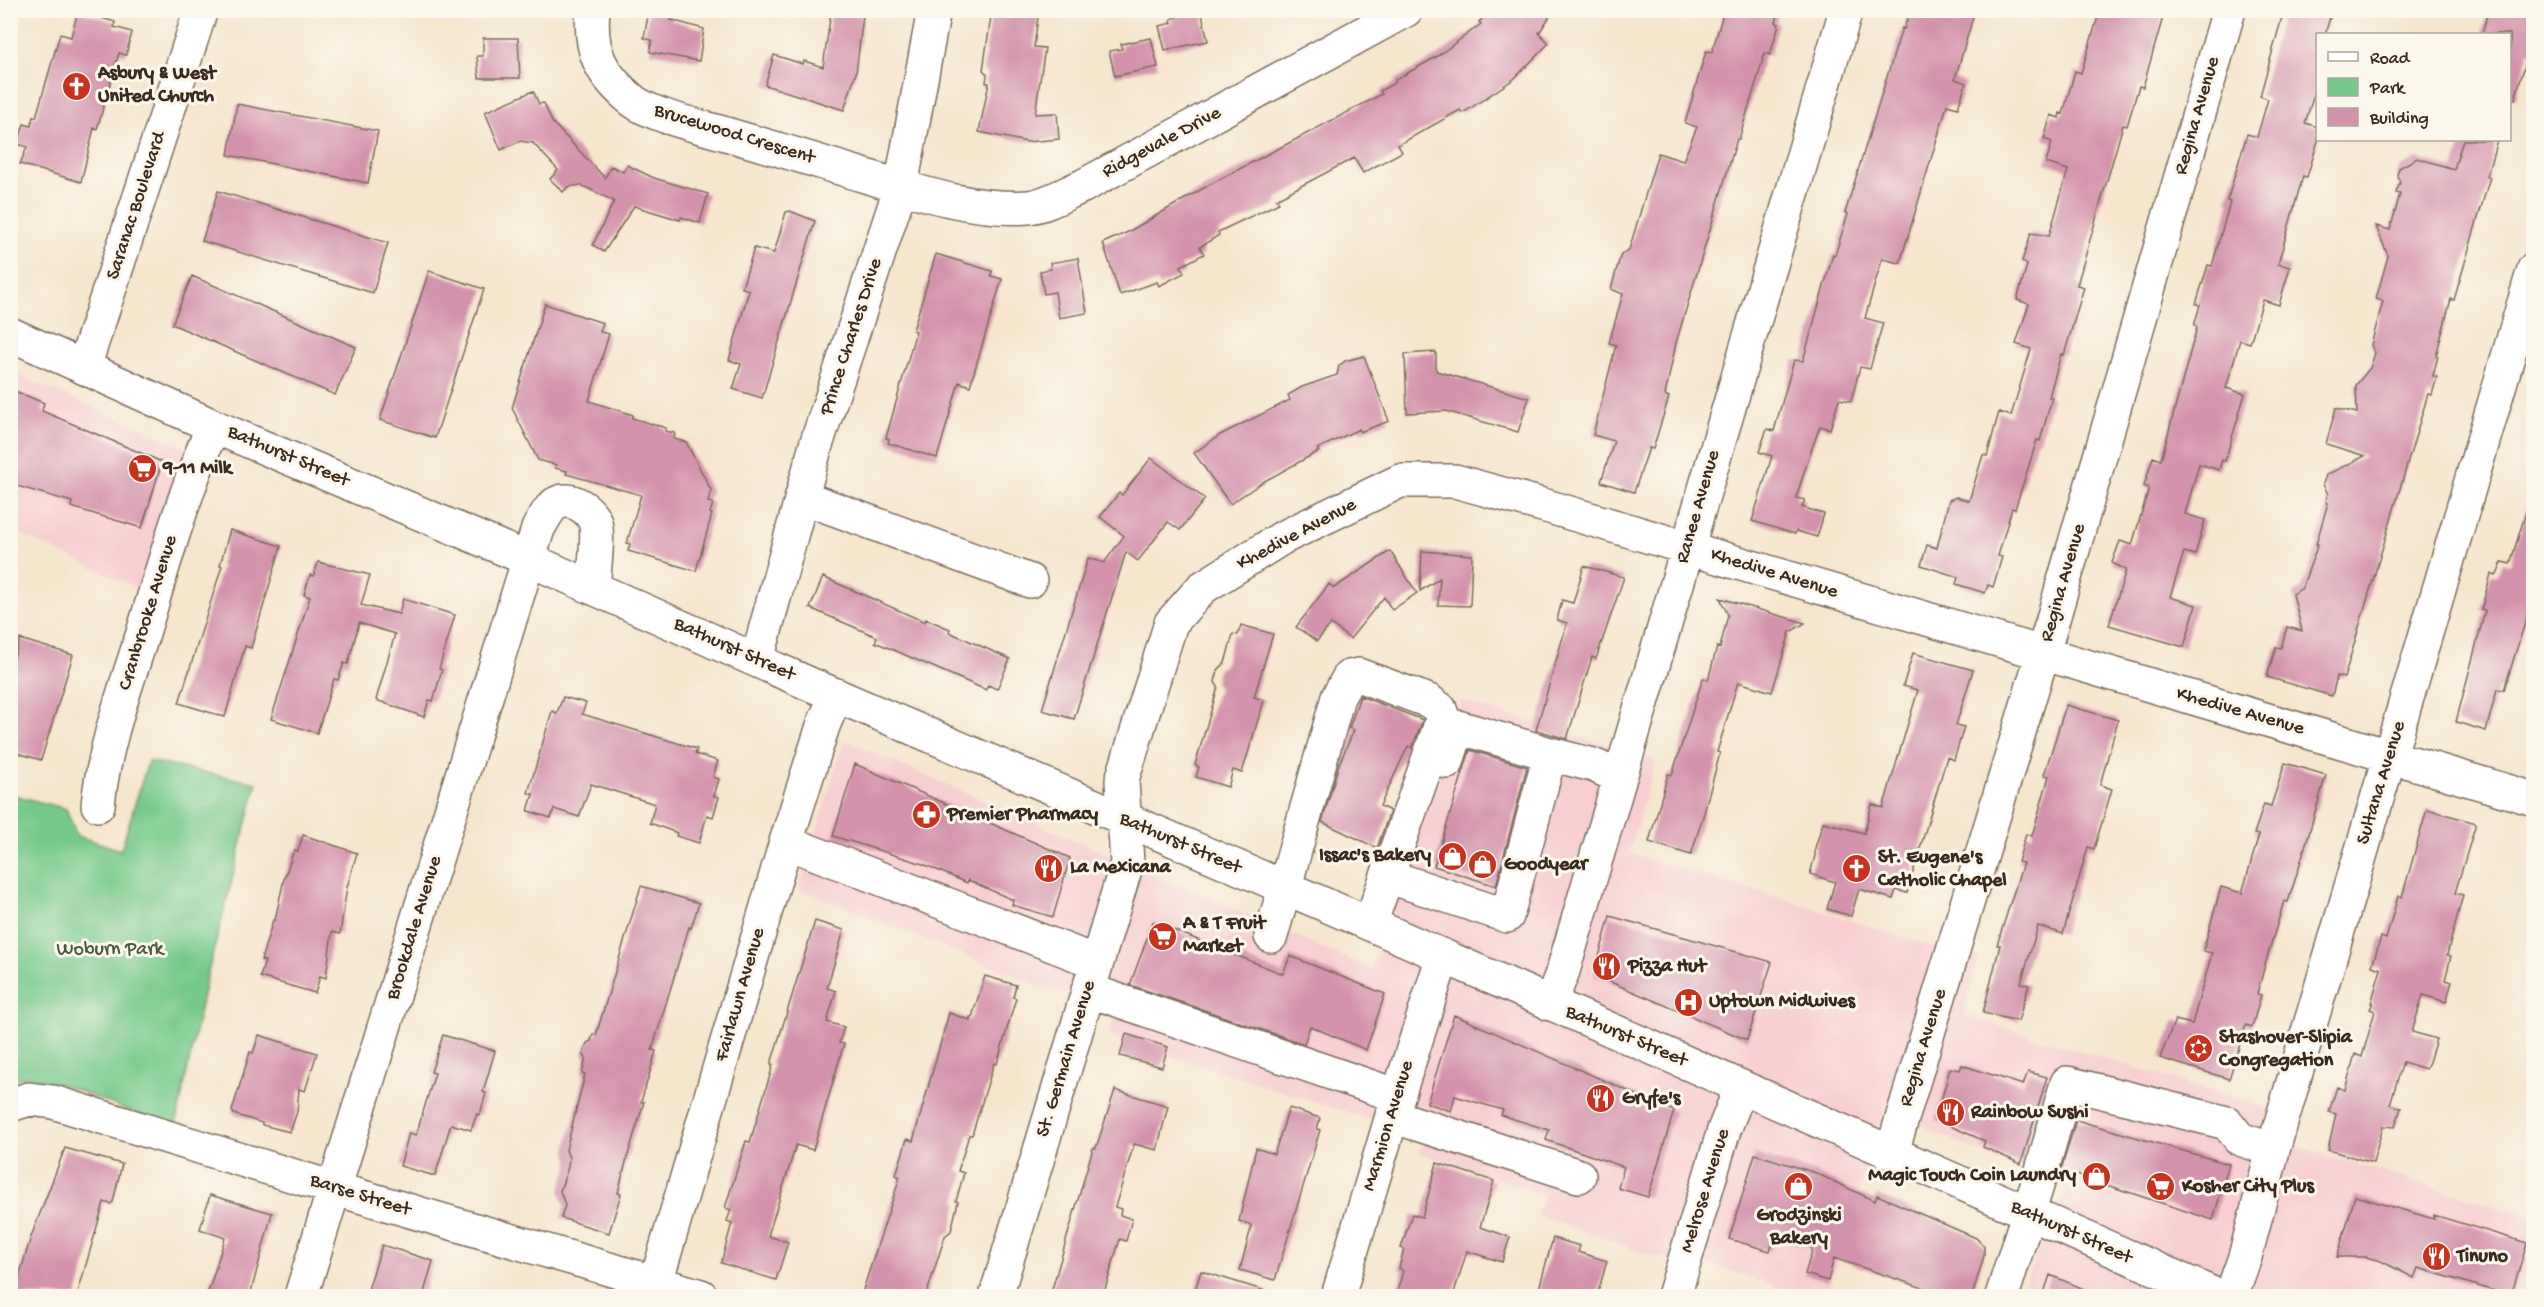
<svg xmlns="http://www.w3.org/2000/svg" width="2544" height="1307" font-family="'Gochi Hand',sans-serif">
  <rect width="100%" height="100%" fill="#fbf7ec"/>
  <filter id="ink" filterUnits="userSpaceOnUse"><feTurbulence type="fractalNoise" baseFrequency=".0167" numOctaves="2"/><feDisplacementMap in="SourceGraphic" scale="12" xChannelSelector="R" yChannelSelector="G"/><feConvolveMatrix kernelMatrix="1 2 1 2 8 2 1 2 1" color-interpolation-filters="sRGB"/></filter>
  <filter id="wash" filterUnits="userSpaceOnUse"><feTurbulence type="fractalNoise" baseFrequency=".008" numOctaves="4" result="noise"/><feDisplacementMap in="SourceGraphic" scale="24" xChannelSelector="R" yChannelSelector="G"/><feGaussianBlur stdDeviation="1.35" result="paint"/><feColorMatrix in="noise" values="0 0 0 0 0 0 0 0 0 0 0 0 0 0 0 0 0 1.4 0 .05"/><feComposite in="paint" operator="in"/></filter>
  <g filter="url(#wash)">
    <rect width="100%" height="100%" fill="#f6e6ce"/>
    <path fill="#f7cfd1" d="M11,372L188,448L143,591L11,530Z
      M1462,701L1656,760L1629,853L1808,906L1935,948L1979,956L1963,1015L2270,1109L2262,1139L2309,1150L2533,1217V1296H2023L2028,1274L2066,1190L1933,1132L1887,1102L1860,1185L1827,1296H1805L1709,1264L1653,1256L1536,1215L1545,1194L1418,1153L1425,1137L1109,1036L1116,1009L1041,986L799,889L844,740L1371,969L1399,896Z"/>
    <path fill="#77c98b" stroke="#597a54" stroke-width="1.5" d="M148,761L257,783L206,980L176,1125L126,1110L75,1089L27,1076L11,1081L10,794L66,809L77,836L121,850Z"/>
    <g id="blocks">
      <path fill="#d393ac" d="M649,10H672L671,20L704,29L699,61L650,52L652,40L644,38Z
        M992,10H1039L1034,47L1045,48L1035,114L1057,113L1059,139L1027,142L979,132L989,83H986L987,74L983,70Z
        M1175,10H1201L1208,41L1165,50L1159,26L1172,23L1171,19L1177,17Z
        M1491,10H1554L1539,33L1549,43L1514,79L1466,111L1462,113L1460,110L1398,145L1402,152L1363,173L1354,158L1276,199L1279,203L1218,232L1219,235L1200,247L1204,254L1181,266L1184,273L1159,286L1157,282L1120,295L1103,243L1128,232L1209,185L1382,94L1380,91L1396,82L1395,80L1436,57L1481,24L1479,22Z
        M1724,10H1734L1752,16L1754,10H1779L1776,23L1779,24L1770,55L1765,53L1739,139H1737L1676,343L1665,395L1669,397L1653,449L1649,448L1634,492L1601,482L1614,441L1593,435L1616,345L1609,343L1623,294L1611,289L1621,254L1629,250L1658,153L1683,161L1697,127L1685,123L1706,51L1712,52Z
        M1910,10H1931L1952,17L1953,10H1975L1955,79L1966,83L1958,108L1947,105L1900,263L1882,259L1865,318L1883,323L1870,369L1860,367L1851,401L1839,399L1830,429L1820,426L1809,457L1796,498L1805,500L1802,507L1824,514L1817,537L1796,531L1795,534L1752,521L1772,456L1759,452L1767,429L1774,431L1794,360L1803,361L1833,254L1835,255L1848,214L1845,213L1902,28L1904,29Z
        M2100,10H2165L2143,87L2139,86L2127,126L2123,125L2077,285L2084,287L2064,355L2061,354L2049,397L2052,398L2040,441L2037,440L2015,509L2012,508L1998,556L2002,557L1993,587L1988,585L1985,593L1956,584L1958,577L1921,565L1927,545L1937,548L1949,500L1956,497L1969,501L1983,455L1987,456L1999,412L2011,416L2031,349L2016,344L2029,304L2017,300L2027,265L2022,261L2031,233L2049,236L2068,170L2046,163L2052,142L2044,139L2051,115L2059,118L2060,113L2063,114L2075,71L2081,73Z
        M2284,10H2320L2331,14L2325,34H2318V82L2305,123L2318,127V141L2307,177L2303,176L2278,264L2290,267L2279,305L2263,300L2250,343L2240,340L2226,388L2245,394L2225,461L2222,460L2219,470L2199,464L2185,514L2205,520L2195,555L2184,552L2170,597L2196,605L2184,647L2109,625L2126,570L2112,563L2120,541L2132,545L2149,488L2144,486L2153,457L2161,460L2197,327L2194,326L2200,305L2196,304L2208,265L2212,266L2230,202L2227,201L2247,134L2257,137L2268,99L2260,96Z
        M2488,10H2534V53L2529,51L2515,99L2510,98V34H2482Z
        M78,11L115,22L114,27L132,32L126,55L119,53L97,129L94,128L81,182L20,164L27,147L18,144L24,124L31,126L33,116L36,117L60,34L71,37Z
        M831,12L863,16L856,73L844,110L765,85L774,55L803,64L804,61L823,67Z
        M483,38H518L520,78H479L477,56H483Z
        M1151,38L1158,67L1115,76L1109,51L1122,49L1121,44Z
        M533,91L539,104L544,103L552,122L605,178L611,166L623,172L627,165L654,178L708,194L700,223L681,217L680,220L634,206L604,252L593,245L614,201L581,185L568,187L563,192L550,179L558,170L533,143L520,141L501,150L485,112Z
        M237,104L378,131L368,183L228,155Z
        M2463,140H2497L2487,176L2490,177L2454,300L2451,299L2436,356H2438L2433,376L2437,377L2432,395L2428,394L2344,678L2337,676L2332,696L2267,677L2276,647L2281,648L2287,627L2302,631L2293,594L2302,588L2318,544H2316L2328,503L2326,502L2328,494L2323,484L2326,475L2365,456L2326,444L2336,408L2357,413L2356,385L2370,368L2375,353L2371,345L2383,301L2376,299L2388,256L2376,226L2390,230L2400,194L2396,193L2400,182L2397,175L2399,168L2417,158L2454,169Z
        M218,191L388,243L373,293L202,241Z
        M790,211L815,221L762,398L733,389L741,364L729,360L749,290L742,288L754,248L774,253L786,212Z
        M936,254L992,271L991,276L1002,279L970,386L959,382L937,458L888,443L889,439L886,438L916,331L913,330Z
        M1078,258L1087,313L1059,318L1055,292L1044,294L1040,271L1051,269L1050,263Z
        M429,271L484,289L435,438L380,420Z
        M192,276L356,347L335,395L172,324Z
        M545,304L603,323L600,332L609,334L589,401L633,415L632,418L666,428L665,431L675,433L674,439L686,442L711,490L708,502L713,503L710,513L712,514L696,571L628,551L630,544L627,543L641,495L566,474L567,471L555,468L556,465L538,460L512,408Z
        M1436,352V371L1529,398L1518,432L1446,411L1407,413L1405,354Z
        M1364,356L1389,421L1360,432L1359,429L1317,449L1319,451L1263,482L1230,504L1194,453L1220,435L1290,400L1288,395L1302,387L1337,375L1339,366L1345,361Z
        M10,389L44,403L42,411L162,462L142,528L71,507L72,502L10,484Z
        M1151,458L1205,499L1180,530L1168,522L1138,561L1126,552L1074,719L1042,710L1088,558L1104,563L1124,536L1100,517L1119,493L1122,495Z
        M2529,502L2534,503V594L2504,690L2497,689L2486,731L2456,722L2485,611L2481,610L2491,574L2496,576L2498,573L2502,562L2510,564Z
        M230,530L281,546L251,648L245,646L225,717L179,703L222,566L220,565Z
        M1390,551L1417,593L1392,610L1384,597L1350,639L1331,624L1317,641L1296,627L1329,584L1334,588Z
        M1422,551L1472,555L1470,606L1438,605L1440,578L1420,591Z
        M318,562L370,575L361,605L399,614L403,599L455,615L439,669L442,670L433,701L429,700L424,717L376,700L395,634L359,623L348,664L344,663L338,680L334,679L317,733L271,719L310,597L304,595L310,575L314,576Z
        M1584,566L1624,577L1596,659L1592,657L1567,739L1536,730L1567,623L1557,620L1562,600L1573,603Z
        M823,577L925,622L926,619L950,629L949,632L1010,659L997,689L988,685L986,690L947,673L875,642L877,637L810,608Z
        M1720,598L1805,623L1790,632L1772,692L1738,682L1717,752L1720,753L1704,813L1691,855L1649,842L1668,774L1672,775L1703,678L1708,680L1717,647L1720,648L1728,615Z
        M1241,625L1273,634L1254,697L1264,700L1242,773L1233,770L1228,787L1196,777L1199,767L1195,765L1218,687L1215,682L1218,670L1225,663L1233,634L1238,635Z
        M20,639L73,655L41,760L10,751V669Z
        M1913,653L1973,670L1956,725L1964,727L1954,760L1947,757L1907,893L1896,890L1893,899L1859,889L1851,916L1827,909L1835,882L1810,874L1815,856V848L1823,822L1864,833L1872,804L1883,808L1918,690L1903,686Z
        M1360,696L1423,720L1412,748L1408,746L1380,806L1390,811L1377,848L1322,822L1339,764L1354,730L1349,728Z
        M563,697L586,703L582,714L697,749L695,754L718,761L713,777L719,779L714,796L719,797L713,817L707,815L699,843L676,836L677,833L650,823L655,804L591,784L579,817L554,809L551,818L528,811L533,794L528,793L552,711L557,713Z
        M2066,705L2118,720L2100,785L2112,789L2094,849L2088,847L2063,934L2038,926L2021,983L2029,985L2018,1021L1983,1013L2000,945H1997L2023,863L2018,862L2026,834L2032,836L2049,776L2044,775Z
        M1470,750L1527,767L1496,886L1434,866Z
        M2285,763L2326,775L2300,864L2288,902L2284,901L2269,951L2257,994L2261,995L2252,1027L2246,1025L2229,1079L2160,1058L2175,1020L2192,1024L2212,953L2203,951L2221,887L2242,893L2259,835L2254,834L2264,804L2271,806Z
        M855,764L1070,858L1053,917L1012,905L1013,900L968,880L967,883L923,864L833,836Z
        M2427,809L2476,823L2455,893L2463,895L2447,955L2451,956L2445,980L2452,982L2446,1002L2423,995L2412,1032L2436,1039L2429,1062L2426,1069L2403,1062L2390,1104L2401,1108L2395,1127L2383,1126L2373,1163L2328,1150L2336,1114L2329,1112L2337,1087L2345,1090L2355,1054L2362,1057L2375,1011L2370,1009L2373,1003H2371L2381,969L2372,966L2381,937L2386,939L2398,896L2402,897Z
        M303,835L357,853L347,887L340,934L332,932L326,978L320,976L315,993L260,977L265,961L261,960L273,920H275L284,879L294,850L298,851Z
        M641,886L699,903L691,928L689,927L652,1050L656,1051L641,1102H644L627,1158L618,1193L621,1194L609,1233L561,1218L565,1205L560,1191L568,1167L569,1158L566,1150L585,1074L582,1073L586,1058L583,1054L587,1043L591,1041L593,1034L596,1035Z
        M1610,916L1772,962L1747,1040L1594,975Z
        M815,921L844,930L827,988L836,991L827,1022L844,1027L839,1043L844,1044L813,1150L796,1145L768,1236L788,1242L776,1280L721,1263L732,1223L727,1221L731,1210L725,1208L746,1141L750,1142L773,1065L771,1064Z
        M1153,922L1283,974L1290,956L1385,994L1366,1050L1310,1026L1304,1044L1130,985Z
        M985,976L1016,985L1013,997L1016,998L997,1064L994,1063L972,1135H969L958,1171L964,1173L956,1201L958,1202L951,1231L945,1236L926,1296H861L900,1177L896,1175L907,1139L913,1141L949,1013L970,1020V1017H972Z
        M1454,1015L1674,1111L1648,1197L1618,1188L1624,1167L1546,1140L1549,1130L1501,1115L1503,1110L1455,1096L1451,1111L1427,1103Z
        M1126,1034L1168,1047L1162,1067L1120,1056Z
        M259,1035L317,1053L305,1091L299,1089L297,1112L290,1132L262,1125V1123L234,1114L232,1111L250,1052L253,1053Z
        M443,1035L495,1051L483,1092L486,1093L480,1115L477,1114L471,1130L451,1124L435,1176L400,1166L409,1133L416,1135L435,1073L431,1072Z
        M1962,1065L2023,1085L2028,1072L2047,1077L2021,1164L1983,1147L1985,1141L1936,1120L1950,1068L1960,1070Z
        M1115,1090L1168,1106L1157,1150L1134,1144L1115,1207L1121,1209L1120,1215L1132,1219L1126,1241L1120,1239L1103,1296H1050L1093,1148H1096Z
        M1289,1108L1320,1118L1317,1129L1320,1130L1275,1280L1240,1270L1251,1228V1225L1239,1221L1256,1148L1274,1154Z
        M2076,1120L2229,1164L2213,1220L2061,1170Z
        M65,1148L122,1164L113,1202L110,1204L104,1202L77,1296H13L31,1237Z
        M1755,1154L1816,1173L1875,1201L1877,1195L1976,1238L1984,1246V1256L1972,1296H1947L1834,1258L1828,1281L1805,1274L1813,1248L1775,1237L1770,1251L1729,1239Z
        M1437,1163L1494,1181L1480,1227L1510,1237L1502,1262L1467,1251L1453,1296H1414L1397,1292L1403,1271L1399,1268L1404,1249L1401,1248L1412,1214L1422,1217Z
        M210,1195L272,1213L250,1296H207L225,1238L200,1229Z
        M2355,1196L2434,1219V1215L2527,1243L2511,1296L2418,1268L2414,1278L2381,1261L2366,1257H2337Z
        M1553,1238L1580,1246L1578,1252L1607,1261L1597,1296H1537Z
        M382,1245L433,1261L423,1296H366Z
        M1201,1271L1269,1292L1268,1296H1193Z
        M2050,1275L2101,1296H2043Z"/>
    </g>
  </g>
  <g filter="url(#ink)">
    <use href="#blocks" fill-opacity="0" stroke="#7c6c5c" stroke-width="1.5"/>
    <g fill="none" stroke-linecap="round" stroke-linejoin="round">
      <defs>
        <path id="minor" d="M593,10C589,52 601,75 633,101C654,117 709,128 736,137C781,150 827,164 872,178C922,193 974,211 1028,207C1045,206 1066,193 1083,186L1406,10
          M84,367L201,10
          M802,497L1030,581
          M757,660L816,445L901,186L934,10
          M1447,762L1458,727L1550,754
          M98,805C104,746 125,689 143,633C164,563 184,493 213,426
          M786,842L1096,962
          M1387,876L1507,916L1550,754L1593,765L1620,777
          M1271,936L1338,697L1349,677L1358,675L1429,701L1440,709L1443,718L1370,924
          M1088,990L1398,1096
          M1550,1004L1563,971L1846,10
          M10,1105L29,1099L53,1102L356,1195L701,1296
          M1392,1116L1579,1176
          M1892,1152L2051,626L2229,10
          M301,1296L538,529C542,522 547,511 553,506C567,493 590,508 595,522C599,534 594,573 593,588
          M652,1296L786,842L823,726L836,695
          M996,1296L1127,863L1122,780L1171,623L1202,588L1282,538L1400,481H1455L1546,506L2534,799
          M1338,1296L1398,1096L1443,956
          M1674,1296L1724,1130L1741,1087
          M2002,1296L2041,1173L2067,1083L2227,1123L2240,1139L2273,1150
          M2231,1296L2245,1257L2273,1150L2534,269"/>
        <path id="major" d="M10,334L213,426L528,559L805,682L1370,924L2218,1296"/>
      </defs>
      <use href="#minor" stroke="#7c6c5c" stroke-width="36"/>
      <use href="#major" stroke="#7c6c5c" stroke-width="36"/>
      <use href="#minor" stroke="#fff" stroke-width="33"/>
      <use href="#major" stroke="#fff" stroke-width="33"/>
    </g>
  </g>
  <defs>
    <symbol id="church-disc" viewBox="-11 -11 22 22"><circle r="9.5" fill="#c8321e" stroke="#fbf7ec"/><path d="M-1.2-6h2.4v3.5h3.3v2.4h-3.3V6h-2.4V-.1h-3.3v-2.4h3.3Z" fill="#fff"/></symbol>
    <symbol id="supermarket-disc" viewBox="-11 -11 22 22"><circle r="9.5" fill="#c8321e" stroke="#fbf7ec"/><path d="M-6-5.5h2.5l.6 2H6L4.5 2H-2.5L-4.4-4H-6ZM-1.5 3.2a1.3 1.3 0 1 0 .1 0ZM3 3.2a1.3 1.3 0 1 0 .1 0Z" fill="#fff"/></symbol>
    <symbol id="pharmacy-disc" viewBox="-11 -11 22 22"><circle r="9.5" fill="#c8321e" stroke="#fbf7ec"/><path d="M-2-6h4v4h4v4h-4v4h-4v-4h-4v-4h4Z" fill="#fff"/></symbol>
    <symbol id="shop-disc" viewBox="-11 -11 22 22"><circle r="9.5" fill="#c8321e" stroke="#fbf7ec"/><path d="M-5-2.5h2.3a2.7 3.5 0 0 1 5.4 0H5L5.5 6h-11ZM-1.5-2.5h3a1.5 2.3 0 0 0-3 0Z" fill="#fff"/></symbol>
    <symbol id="restaurant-disc" viewBox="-11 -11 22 22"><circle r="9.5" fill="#c8321e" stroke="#fbf7ec"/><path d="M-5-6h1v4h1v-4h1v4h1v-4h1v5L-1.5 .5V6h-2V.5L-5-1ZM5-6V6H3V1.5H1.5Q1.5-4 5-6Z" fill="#fff"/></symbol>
    <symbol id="hospital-disc" viewBox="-11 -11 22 22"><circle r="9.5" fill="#c8321e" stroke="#fbf7ec"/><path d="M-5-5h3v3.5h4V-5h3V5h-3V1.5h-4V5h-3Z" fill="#fff"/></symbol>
    <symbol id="synagogue-disc" viewBox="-11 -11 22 22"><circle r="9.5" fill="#c8321e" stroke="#fbf7ec"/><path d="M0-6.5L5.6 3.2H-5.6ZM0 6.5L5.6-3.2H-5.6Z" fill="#fff"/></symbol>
  </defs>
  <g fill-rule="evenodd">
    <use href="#church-disc" x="60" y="70" width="33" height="33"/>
    <use href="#supermarket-disc" x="126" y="452" width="33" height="33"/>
    <use href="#pharmacy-disc" x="910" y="798" width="33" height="33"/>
    <use href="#shop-disc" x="1436" y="840" width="33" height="33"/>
    <use href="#shop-disc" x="1466" y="848" width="33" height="33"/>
    <use href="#restaurant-disc" x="1032" y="852" width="33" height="33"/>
    <use href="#church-disc" x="1840" y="852" width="33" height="33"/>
    <use href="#supermarket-disc" x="1146" y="920" width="33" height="33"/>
    <use href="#restaurant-disc" x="1590" y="950" width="33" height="33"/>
    <use href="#hospital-disc" x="1672" y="986" width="33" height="33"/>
    <use href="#synagogue-disc" x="2182" y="1032" width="33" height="33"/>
    <use href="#restaurant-disc" x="1584" y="1082" width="33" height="33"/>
    <use href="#restaurant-disc" x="1934" y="1096" width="33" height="33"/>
    <use href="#shop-disc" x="2080" y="1160" width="33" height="33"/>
    <use href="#shop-disc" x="1782" y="1170" width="33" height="33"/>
    <use href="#supermarket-disc" x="2144" y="1170" width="33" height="33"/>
    <use href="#restaurant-disc" x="2420" y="1240" width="33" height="33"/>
  </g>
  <g text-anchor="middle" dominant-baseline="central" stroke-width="6" stroke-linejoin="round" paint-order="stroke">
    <g font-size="20" font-weight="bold" fill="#3b2a1e" stroke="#fbf7ec" text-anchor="start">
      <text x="98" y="74">Asbury &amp; West<tspan x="98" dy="23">United Church</tspan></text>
      <text x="163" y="469">9-11 Milk</text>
      <text x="947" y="815">Premier Pharmacy</text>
      <text x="1431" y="856" text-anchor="end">Issac's Bakery</text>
      <text x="1878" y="858">St. Eugene's<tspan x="1878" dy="23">Catholic Chapel</tspan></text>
      <text x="1504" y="865">Goodyear</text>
      <text x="1070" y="868">La Mexicana</text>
      <text x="1183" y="924">A &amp; T Fruit<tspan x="1183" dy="23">Market</tspan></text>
      <text x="1628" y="967">Pizza Hut</text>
      <text x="1709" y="1002">Uptown Midwives</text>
      <text x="2219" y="1038">Stashover-Slipia<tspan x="2219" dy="23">Congregation</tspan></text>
      <text x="1622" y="1099">Gryfe's</text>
      <text x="1971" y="1113">Rainbow Sushi</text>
      <text x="2076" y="1176" text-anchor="end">Magic Touch Coin Laundry</text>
      <text x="2182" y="1187">Kosher City Plus</text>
      <text x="1799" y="1216" text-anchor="middle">Grodzinski<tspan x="1799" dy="23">Bakery</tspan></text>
      <text x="2457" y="1257">Tinuno</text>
    </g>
    <g font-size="20" fill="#3b2a1e" stroke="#fbf7ec">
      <text transform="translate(2198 116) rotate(-74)">Regina Avenue</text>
      <text transform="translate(734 135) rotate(17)">Brucewood Crescent</text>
      <text transform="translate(1162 143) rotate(-28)">Ridgevale Drive</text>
      <text transform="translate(137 206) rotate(-72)">Saranac Boulevard</text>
      <text transform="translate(852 337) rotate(-72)">Prince Charles Drive</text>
      <text transform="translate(288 457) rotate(23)">Bathurst Street</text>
      <text transform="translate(1699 507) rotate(-74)">Ranee Avenue</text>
      <text transform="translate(1297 535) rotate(-28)">Khedive Avenue</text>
      <text transform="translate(1774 574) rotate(17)">Khedive Avenue</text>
      <text transform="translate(2064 583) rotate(-74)">Regina Avenue</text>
      <text transform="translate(149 613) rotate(-73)">Cranbrooke Avenue</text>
      <text transform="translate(734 650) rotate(24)">Bathurst Street</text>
      <text transform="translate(2240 712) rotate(16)">Khedive Avenue</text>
      <text transform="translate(2382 783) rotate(-73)">Sultana Avenue</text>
      <text transform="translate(1180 844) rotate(23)">Bathurst Street</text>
      <text transform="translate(415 928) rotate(-73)">Brookdale Avenue</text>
      <text transform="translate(741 995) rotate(-74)">Fairlawn Avenue</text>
      <text transform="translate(1626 1037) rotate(23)">Bathurst Street</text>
      <text transform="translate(1924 1048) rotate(-73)">Regina Avenue</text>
      <text transform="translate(1067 1059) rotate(-73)">St. Germain Avenue</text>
      <text transform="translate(1389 1126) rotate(-73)">Marmion Avenue</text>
      <text transform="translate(1706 1191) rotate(-73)">Melrose Avenue</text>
      <text transform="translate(360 1196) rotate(17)">Barse Street</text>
      <text transform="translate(2071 1233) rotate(24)">Bathurst Street</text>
    </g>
    <g font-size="20" fill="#4d5a3f" stroke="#fbf7ec">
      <text x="110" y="950">Woburn Park</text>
    </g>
  </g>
  <rect width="2544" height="1307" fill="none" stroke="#fbf7ec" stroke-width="36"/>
  <rect x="2316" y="33" width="195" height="108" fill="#fbf7ec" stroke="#aea59a" stroke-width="1.5"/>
  <rect x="2328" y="52" width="30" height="9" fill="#ffffff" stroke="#aea59a" stroke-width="1.5"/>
  <text x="2370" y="63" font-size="18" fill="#3b2a1e">Road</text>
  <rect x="2328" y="78" width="30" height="18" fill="#77c98b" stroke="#aea59a" stroke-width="1.5"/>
  <text x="2370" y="93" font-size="18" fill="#3b2a1e">Park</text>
  <rect x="2328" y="108" width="30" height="18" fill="#d393ac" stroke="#aea59a" stroke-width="1.5"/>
  <text x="2370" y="123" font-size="18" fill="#3b2a1e">Building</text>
</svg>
